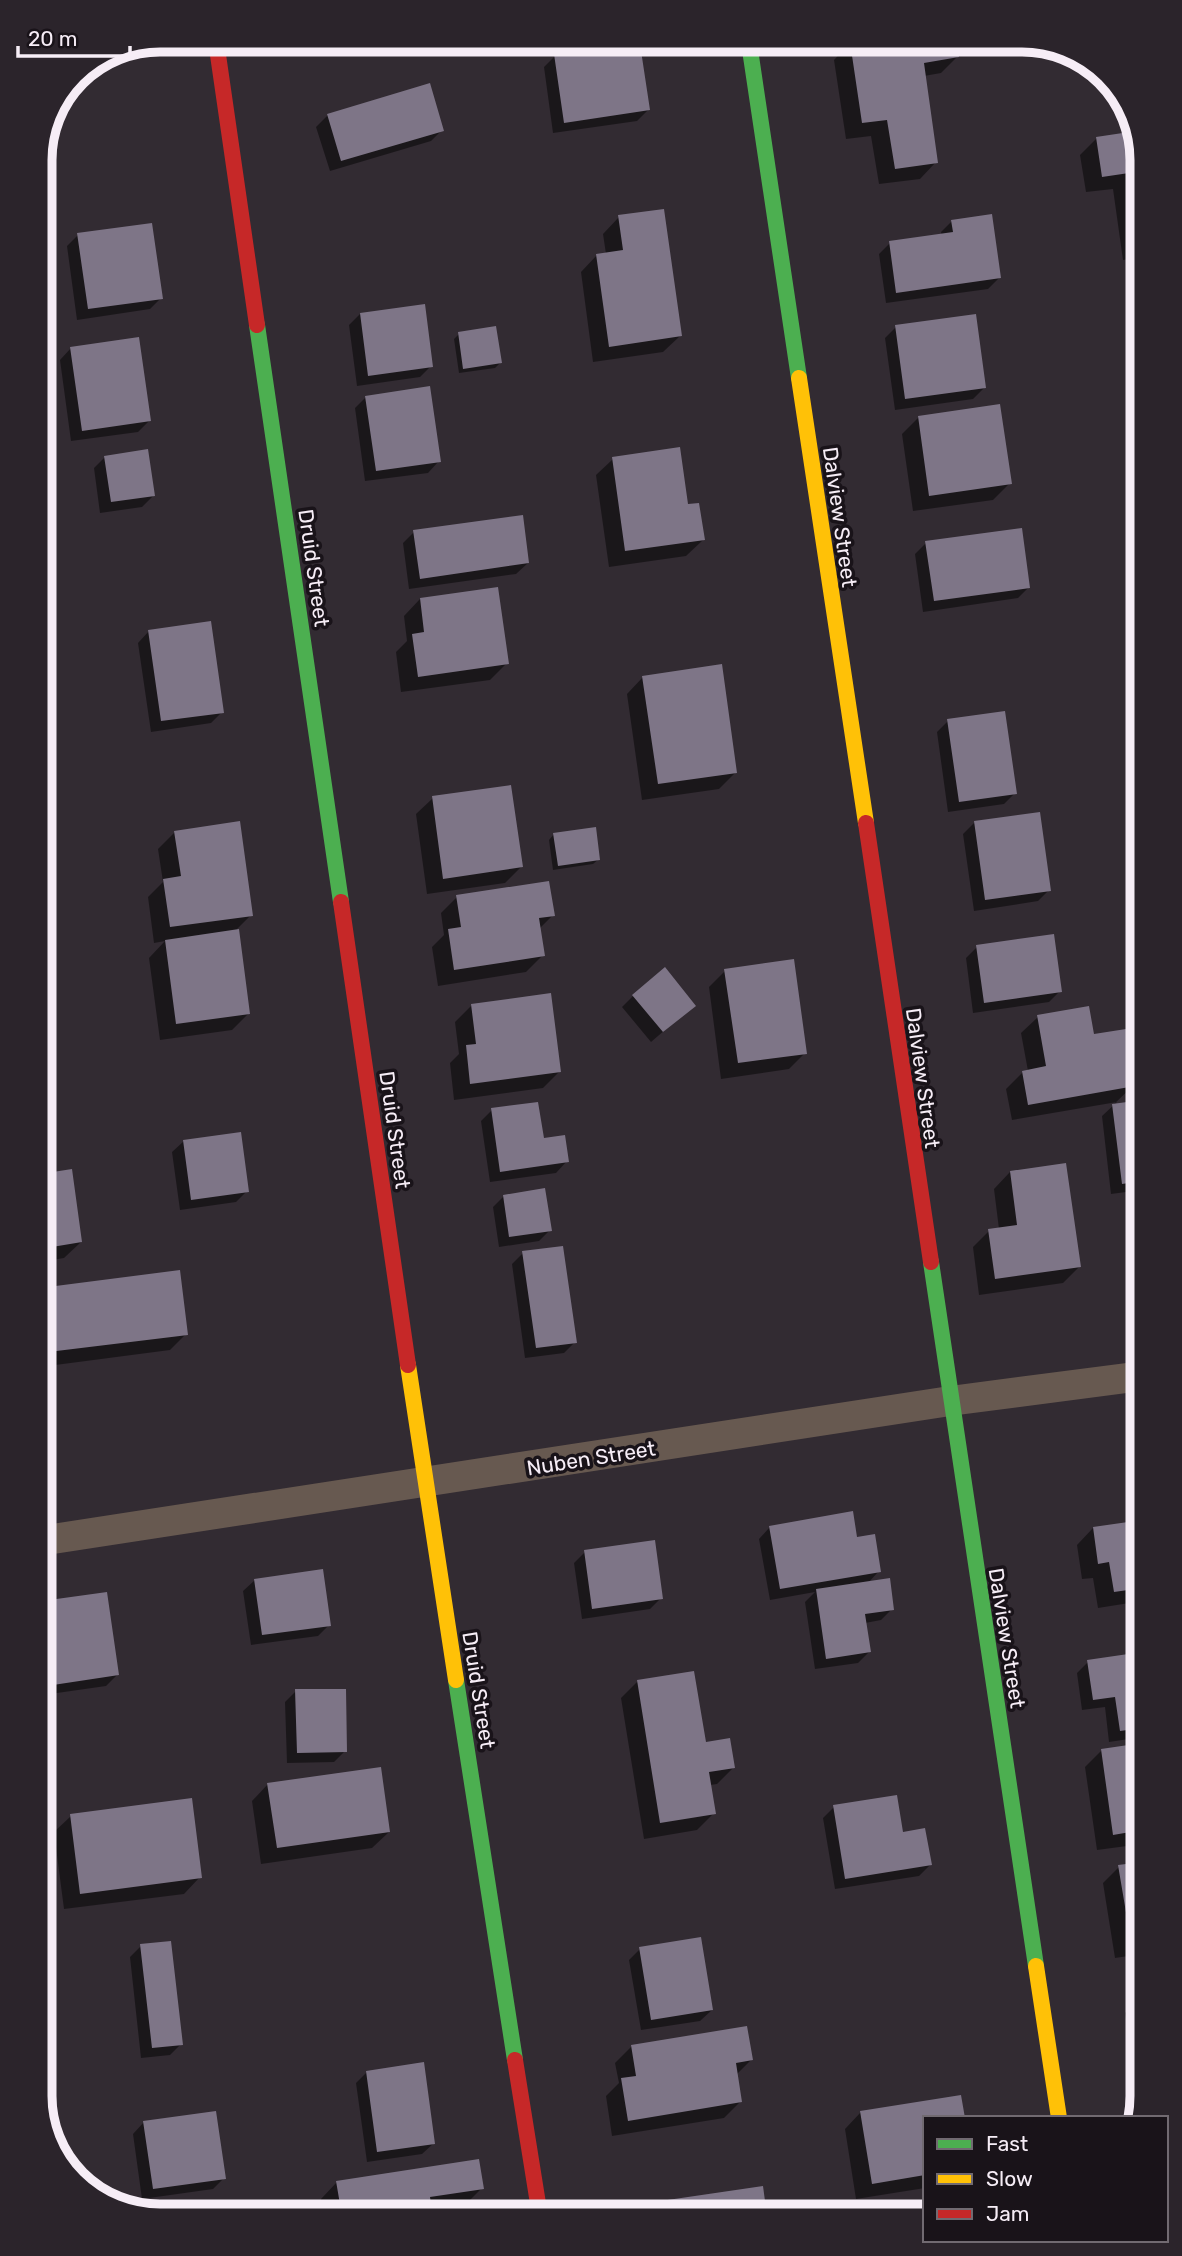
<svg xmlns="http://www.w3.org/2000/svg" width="1182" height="2256" font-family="Rubik,sans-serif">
  <rect width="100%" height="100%" fill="#322b32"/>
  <path fill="#0007" d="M850,43L957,57L941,73L924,76L936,162L920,179L879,184L871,136L846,139L834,60Z
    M527,45H602L528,55Z
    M555,56L648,110L637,121L553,133L544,67Z
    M328,115L442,130L431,141L330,171L316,127Z
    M1097,138L1142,160V257L1123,260L1113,189L1086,192L1080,155Z
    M619,217L680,336L663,352L593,362L581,272L597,255L606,254L603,234Z
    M952,221L999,278L988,289L886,303L879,254L890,243L942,236L941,232Z
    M78,235L161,298L150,309L77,320L67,246Z
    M360,314L431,366L420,377L357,386L349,325Z
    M896,327L984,388L973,399L895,410L885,338Z
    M459,334L500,363L495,368L459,373L454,339Z
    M71,348L149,421L138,432L71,441L60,360Z
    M366,397L439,461L428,473L365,481L355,408Z
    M919,417L1010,483L993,500L913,511L902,434Z
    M105,457L153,496L142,507L100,513L94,468Z
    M613,459L687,506L703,540L686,556L609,567L596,475Z
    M414,532L528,563L516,574L409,589L403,543Z
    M926,543L1029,587L1018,598L923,612L915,554Z
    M420,599L507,663L490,680L401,692L396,652L407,641L404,616Z
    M149,631L222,712L211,723L151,732L138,643Z
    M643,677L735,773L719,789L642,800L627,694Z
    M948,721L1015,793L1004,804L948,812L937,732Z
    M433,798L521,867L505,883L427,894L416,814Z
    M974,823L1049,890L1038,901L974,911L963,834Z
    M175,832L251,915L237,929L249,1013L232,1030L160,1040L149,958L165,941L154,943L148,897L163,882L158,849Z
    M554,834L599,859L593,864L553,870L549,840Z
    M457,897L553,915L539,929L543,955L526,972L438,986L432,947L444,935L441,913Z
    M977,947L1060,991L1049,1002L973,1013L966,958Z
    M725,971L805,1053L789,1069L721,1079L709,987Z
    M633,996L694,1005L651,1042L622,1007Z
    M472,1005L559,1072L543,1088L454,1100L450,1063L459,1054L455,1022Z
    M1038,1017L1092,1036L1134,1085L1113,1105L1142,1102L1141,1190L1111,1194L1102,1116L1117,1102L1012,1120L1006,1089L1023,1072L1028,1071L1021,1033Z
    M492,1110L542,1140L567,1161L556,1173L490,1182L481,1121Z
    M184,1141L247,1191L236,1202L180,1210L172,1152Z
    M1010,1172L1079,1267L1063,1283L979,1295L973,1247L989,1231L999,1229L994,1189Z
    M40,1176L81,1242L64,1258L40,1262Z
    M504,1196L550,1230L539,1241L499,1247L493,1207Z
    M523,1253L575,1342L564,1353L525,1358L512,1264Z
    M40,1290L186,1334L170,1350L40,1367Z
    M1142,1521V1601L1098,1608L1093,1578L1082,1579L1077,1545L1093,1528Z
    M770,1527L856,1539L879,1571L868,1583L892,1609L881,1620L865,1623L869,1652L858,1663L815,1669L805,1602L815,1592L770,1600L759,1539Z
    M585,1552L661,1598L650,1609L582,1619L574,1563Z
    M255,1580L329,1625L318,1636L251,1645L243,1591Z
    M43,1603L117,1675L106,1686L43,1695L40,1677V1605Z
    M1142,1654V1737L1109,1742L1105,1707L1082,1710L1077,1673L1088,1662Z
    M637,1682L733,1768L717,1784L710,1785L714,1813L697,1830L644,1839L621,1698Z
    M296,1691L345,1751L334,1762L287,1763L285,1702Z
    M1142,1745V1844L1097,1850L1085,1767L1102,1750Z
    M268,1784L389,1832L372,1848L261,1864L252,1801Z
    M834,1807L901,1834L930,1865L919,1876L835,1889L823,1818Z
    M71,1816L200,1877L184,1894L64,1909L54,1832Z
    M1142,1863V1954L1115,1958L1103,1883L1119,1867Z
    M141,1946L181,2044L170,2055L141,2058L130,1957Z
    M640,1949L712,2010L700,2021L641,2030L629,1960Z
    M1142,1981V2050L1131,2051L1125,2013L1137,2000L1135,1988Z
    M632,2046L751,2060L736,2075L740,2102L724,2118L612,2136L606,2096L619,2083L615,2063Z
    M367,2072L434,2143L422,2154L367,2162L356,2083Z
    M861,2112L925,2118V2188L856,2199L845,2129Z
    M144,2122L224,2178L213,2189L142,2199L133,2134Z
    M337,2182L482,2188L465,2205L430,2210L431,2216H323L321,2199Z
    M648,2204L766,2216H637Z"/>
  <path fill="#7e7587" d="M956,41L959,57L924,63L938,163L895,169L887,120L862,123L850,42Z
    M624,44H640L650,110L564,123L554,54Z
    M430,83L444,131L341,161L327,114Z
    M1136,131L1142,160V244H1139L1129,173L1102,177L1096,137Z
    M664,209L682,336L609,347L596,254L623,250L618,215Z
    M992,214L1001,278L896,293L889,241L953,232L951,220Z
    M152,223L163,299L88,309L77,233Z
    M425,304L433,367L368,376L360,313Z
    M976,314L986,388L905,399L895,325Z
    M496,326L502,363L463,369L458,332Z
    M139,337L151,421L82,431L70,347Z
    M430,386L441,462L376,471L365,396Z
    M1000,404L1012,484L929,496L918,416Z
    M680,447L688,504L699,503L705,540L625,551L612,457Z
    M148,449L155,496L111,502L104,456Z
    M523,515L529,563L420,579L413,530Z
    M1022,528L1030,588L934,601L925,541Z
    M498,587L509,664L418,677L412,634L424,632L420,598Z
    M211,621L224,713L161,721L148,630Z
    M722,664L737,773L658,784L642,676Z
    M1005,711L1017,794L959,802L947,719Z
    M511,785L523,867L443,879L432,796Z
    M1040,812L1051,891L985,900L974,821Z
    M240,821L253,916L170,927L163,879L181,876L174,831Z
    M596,827L600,860L558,866L553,833Z
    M549,881L555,916L539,918L545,956L454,970L448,929L461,927L456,895Z
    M239,929L250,1014L176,1024L165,940Z
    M1054,934L1062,992L984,1003L976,945Z
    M794,959L807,1054L738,1063L724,969Z
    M665,967L696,1006L663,1032L632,995Z
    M551,993L561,1072L470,1084L466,1045L476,1044L471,1004Z
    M1089,1006L1094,1034L1126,1029L1135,1086L1028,1105L1022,1071L1046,1066L1037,1015Z
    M1142,1100V1181L1122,1184L1112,1104Z
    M538,1102L544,1138L565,1135L569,1162L500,1172L491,1108Z
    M241,1132L249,1192L191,1200L183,1140Z
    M1066,1163L1081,1267L995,1279L988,1229L1017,1225L1010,1171Z
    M72,1169L82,1242L40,1249V1174Z
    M545,1188L552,1231L509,1237L503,1195Z
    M563,1246L577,1343L536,1348L522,1251Z
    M180,1270L188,1335L40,1353V1288Z
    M853,1511L857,1537L875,1534L881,1572L780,1589L769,1526Z
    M1142,1520V1588L1114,1592L1109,1562L1098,1564L1093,1527Z
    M655,1540L663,1599L592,1609L584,1550Z
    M323,1569L331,1626L262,1635L254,1579Z
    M890,1578L894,1610L865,1614L871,1652L826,1659L816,1589Z
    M107,1592L119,1675L53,1685L42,1601Z
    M1142,1652V1728L1120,1731L1115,1697L1093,1700L1087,1660Z
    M694,1671L706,1742L730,1738L735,1768L709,1772L716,1814L660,1823L637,1680Z
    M295,1689H346L347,1752L297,1753Z
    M1142,1743V1830L1113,1835L1101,1749Z
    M381,1767L390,1832L277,1848L267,1783Z
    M897,1795L903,1832L925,1828L932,1865L845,1879L833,1805Z
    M192,1798L202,1878L80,1894L70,1814Z
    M1142,1862V1941L1131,1942L1118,1865Z
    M701,1937L713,2010L651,2020L639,1947Z
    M171,1941L183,2045L152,2048L140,1944Z
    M747,2026L753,2060L736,2063L742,2102L628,2121L621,2078L636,2076L631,2045Z
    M424,2062L435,2144L377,2152L366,2071Z
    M961,2095L965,2118H925V2175L872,2184L860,2111Z
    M216,2111L226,2179L153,2189L143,2121Z
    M479,2159L484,2189L430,2197L433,2216H342L336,2181Z
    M763,2186L767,2216H649L647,2203Z
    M925,2201V2216H865L864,2211Z
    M219,2202L220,2216H153L144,2213Z"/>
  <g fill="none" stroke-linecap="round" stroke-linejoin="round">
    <path stroke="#675950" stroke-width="30" d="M40,1541L950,1401L1142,1376"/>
    <path stroke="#4caf50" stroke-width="16" d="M749,43L799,378
      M257,325L341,902
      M931,1262L1036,1966
      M456,1680L515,2060"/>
    <path stroke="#ffc107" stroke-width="16" d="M799,378L866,823
      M408,1365L456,1680
      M1036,1966L1059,2118"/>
    <path stroke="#c62828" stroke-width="16" d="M217,48L257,325
      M866,823L931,1262
      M341,902L408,1365
      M515,2060L540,2216"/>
  </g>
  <g text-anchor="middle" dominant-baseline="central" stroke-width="7" stroke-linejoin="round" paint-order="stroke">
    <g font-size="21" fill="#f6edf6" stroke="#191319">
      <text transform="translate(840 517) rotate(82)">Dalview Street</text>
      <text transform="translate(314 568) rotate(82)">Druid Street</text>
      <text transform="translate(923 1078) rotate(82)">Dalview Street</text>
      <text transform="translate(395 1130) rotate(82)">Druid Street</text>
      <text transform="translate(591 1458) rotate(-9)">Nuben Street</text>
      <text transform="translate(1007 1638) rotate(81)">Dalview Street</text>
      <text transform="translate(479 1690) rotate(81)">Druid Street</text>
    </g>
  </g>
  <path d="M0 0H1182V2256H0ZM160 52H1022A108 108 0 0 1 1130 160V2096A108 108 0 0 1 1022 2204H160A108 108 0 0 1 52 2096V160A108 108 0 0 1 160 52Z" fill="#2b242b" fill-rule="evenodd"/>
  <path fill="none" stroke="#f6edf6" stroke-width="9" d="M160 52H1022A108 108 0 0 1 1130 160V2096A108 108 0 0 1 1022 2204H160A108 108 0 0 1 52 2096V160A108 108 0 0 1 160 52Z"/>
  <rect x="923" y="2116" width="245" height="126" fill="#191319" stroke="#716a71" stroke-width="2"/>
  <rect x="937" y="2139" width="35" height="10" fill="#4caf50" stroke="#716a71" stroke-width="2"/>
  <text x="986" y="2151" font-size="21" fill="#f6edf6">Fast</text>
  <rect x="937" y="2174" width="35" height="10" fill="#ffc107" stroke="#716a71" stroke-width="2"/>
  <text x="986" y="2186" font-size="21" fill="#f6edf6">Slow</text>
  <rect x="937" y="2209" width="35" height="10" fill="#c62828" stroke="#716a71" stroke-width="2"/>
  <text x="986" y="2221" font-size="21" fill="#f6edf6">Jam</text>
  <path d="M18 46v10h112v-10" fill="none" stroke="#f6edf6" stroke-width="3.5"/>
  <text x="28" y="46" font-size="21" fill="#f6edf6" stroke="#191319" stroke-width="5" paint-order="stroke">20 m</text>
</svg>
